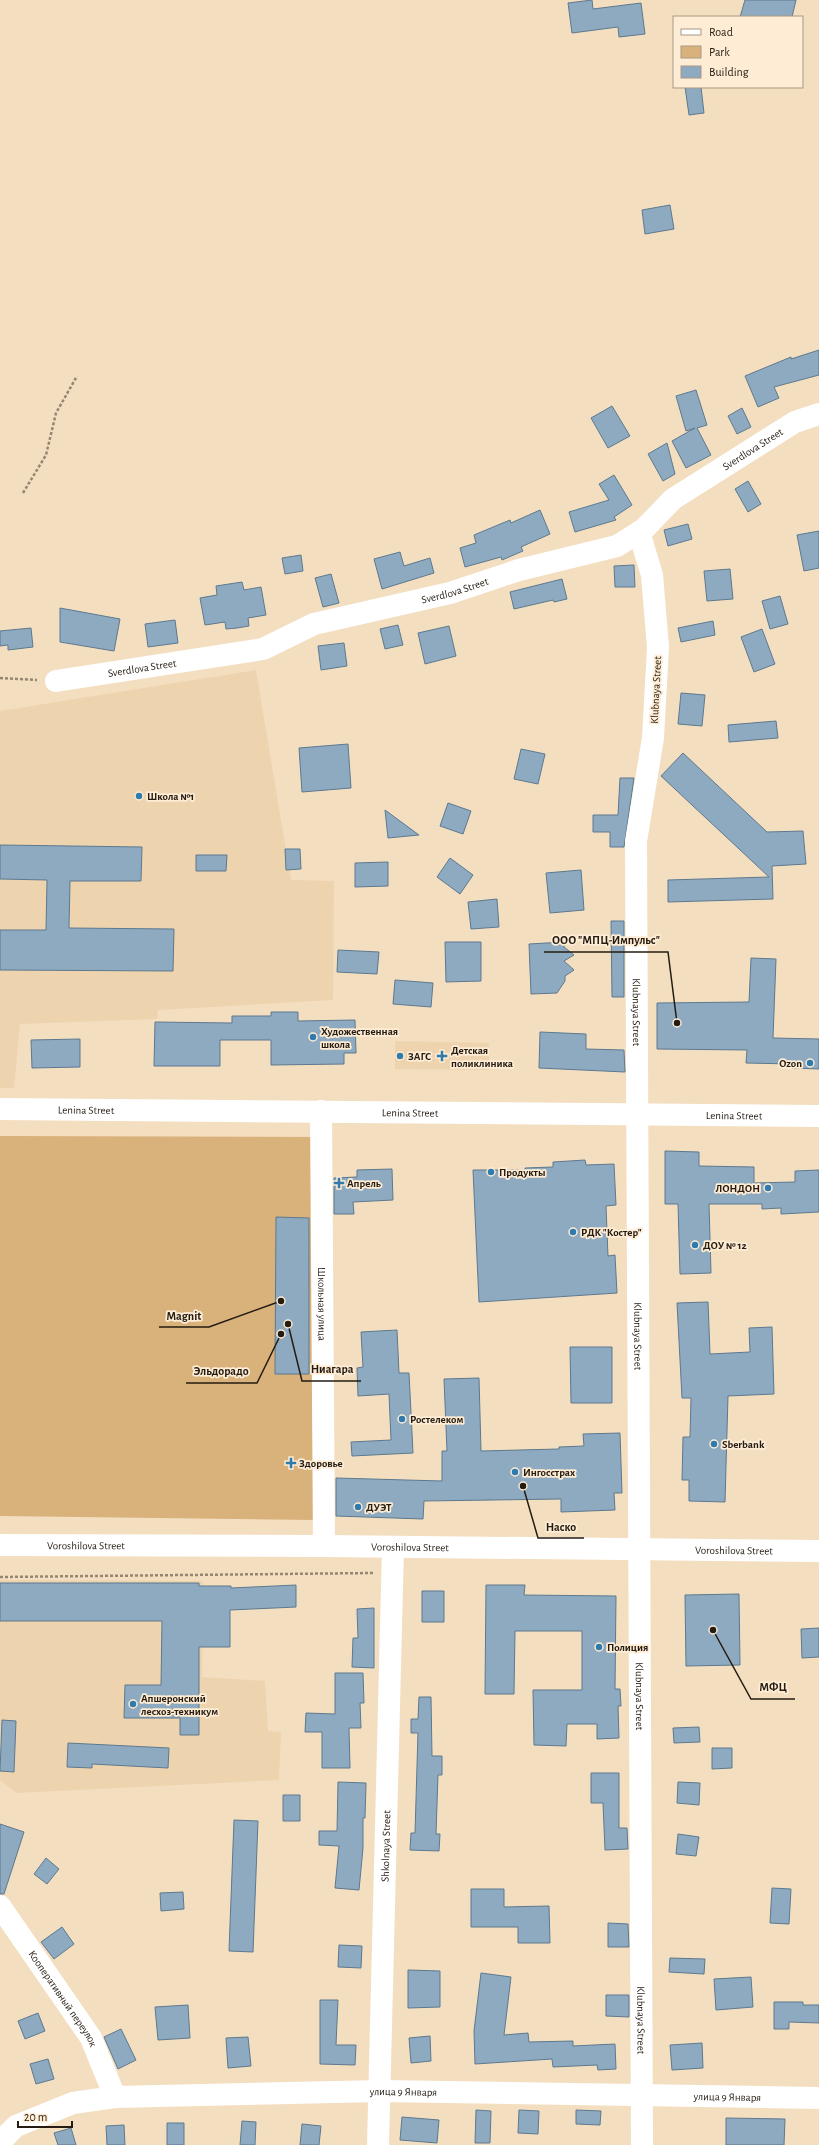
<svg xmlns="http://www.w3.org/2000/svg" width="819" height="2145" font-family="'Alegreya Sans',sans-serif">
  <rect width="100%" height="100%" fill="#f4dec0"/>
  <path fill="#eed3af" d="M256,670L291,880L334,881L333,1000L158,1010L157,1019L20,1024L14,1088H0V711Z
    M395,1041L489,1043V1070L395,1069Z
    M0,1580L203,1581L202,1677L265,1681L268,1731L281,1732L279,1780L16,1793L0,1780Z"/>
  <path fill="#d8b17b" d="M0,1136L317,1137L315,1520L0,1516Z"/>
  <path fill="#8daac1" stroke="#5d798e" d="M592,0L593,9L641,3L645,34L619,37L618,27L572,33L568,3Z
    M745,0H796L792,17H740Z
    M685,87H701L704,113L689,115Z
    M670,205L674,229L645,234L642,210Z
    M819,350V375L774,387L779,398L758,407L745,376L791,357V359Z
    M696,390L707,425L697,428L711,455L686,468L672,441L695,428L686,431L676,396Z
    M612,406L630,436L608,448L591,418Z
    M742,408L751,427L737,434L728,416Z
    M667,443L675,474L663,481L648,454Z
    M614,475L632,505L614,517L616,520L575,532L569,512L609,500L599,484Z
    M748,481L761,504L748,512L735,489Z
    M540,510L550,534L521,547L523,551L502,560L501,557L465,567L460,548L476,543L474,535L510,520L511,523Z
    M688,524L692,539L668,546L664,530Z
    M819,531V568L804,571L797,535Z
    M400,552L404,566L430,558L434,573L382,589L374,559Z
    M301,555L303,571L285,574L282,558Z
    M634,565L635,587H615L614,566Z
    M730,569L733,599L707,601L704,571Z
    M331,574L339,603L323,607L315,578Z
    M562,579L567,599L554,602L553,600L514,609L510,592Z
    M242,582L244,590L261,587L266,615L248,618L249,626L237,628L226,629L225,622L205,625L200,598L217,595L216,586Z
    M780,596L788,624L770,629L762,601Z
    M60,608L120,619L114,651L60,642Z
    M175,620L178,643L148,647L145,624Z
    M713,621L715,635L681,642L678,628Z
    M398,625L403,645L385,649L380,629Z
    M449,626L456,656L425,664L418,633Z
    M31,628L33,647L8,650V645L0,646V631Z
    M762,629L775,664L754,672L741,637Z
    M344,643L347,666L321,670L318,646Z
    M681,693L705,695L702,726L678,724Z
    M776,721L778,738L729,742L728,725Z
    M348,744L351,788L302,792L299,748Z
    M521,749L545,754L538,784L514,779Z
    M683,753L767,832L803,831L806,864L772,866L773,899L668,902V880L769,877L661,776Z
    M620,778H634L624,847H610V832H593V815H618Z
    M448,803L471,811L463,834L440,826Z
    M385,810L419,835L388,838Z
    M0,845L142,847L141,881H70L69,928L174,929L173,971L0,970V930H46L47,880L0,879Z
    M285,849H300L301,869L286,870Z
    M196,855H227L226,871H196Z
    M450,858L473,875L460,894L437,877Z
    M388,862V886L355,887V863Z
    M581,870L584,910L550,913L546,873Z
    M497,899L499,927L471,929L468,902Z
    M611,921H624V997H612Z
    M445,942H481V981L446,982Z
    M564,942V947L574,955L564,961L574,970L565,976V981L557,993L531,994L529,944Z
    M338,950L379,952L377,974L337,972Z
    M751,958L776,959L773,1038L819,1039V1069L792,1068V1064L746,1063L747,1050L657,1049V1003L749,1002Z
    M395,980L433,983L431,1007L393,1004Z
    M271,1012H298V1021L355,1020L356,1053H344V1064L271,1065V1040H220V1066H154L155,1022L232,1023V1016H271Z
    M540,1032L586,1034V1049L624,1050L625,1072L539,1068Z
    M80,1039V1067L32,1068L31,1040Z
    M665,1151L699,1152V1166L754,1167V1183L795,1182V1171L819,1170V1212L781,1214V1208L762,1209V1204H709L711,1273L680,1274L678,1204H665Z
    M585,1160L586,1165L614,1164L616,1205L606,1206L608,1256L615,1255L617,1293L479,1302L473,1170H525V1168L553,1167V1162Z
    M392,1169L393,1200L353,1202L354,1214H334V1178L357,1177V1170Z
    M276,1217L309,1218V1374H275Z
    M708,1302L710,1354L750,1352L749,1328L772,1327L774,1394L728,1396L725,1502L689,1501V1480H682L683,1437H690L691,1398H682L677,1303Z
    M397,1330L399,1373H409L413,1453L352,1456L351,1442L391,1440L389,1394L358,1396L357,1368L363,1367L361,1332Z
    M570,1347H612V1403H571Z
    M479,1378L481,1451L559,1449V1447L584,1446L583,1434L620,1433L622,1493H614L615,1510L561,1512V1499L424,1501L423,1519L336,1516V1478L442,1481V1451H447L444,1379Z
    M0,1583H199V1586H231V1588L296,1585V1607L230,1610V1647H199V1735H180V1718H124L125,1685H161L162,1621H0Z
    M486,1585H525L524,1595L616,1596L615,1689H620L621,1706H618L619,1738L597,1739V1724H567L566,1746L534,1745L533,1690H582V1631H515L514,1694H485Z
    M422,1591H444V1622H422Z
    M739,1594L740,1665L686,1666L685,1595Z
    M374,1608V1668L352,1667L353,1638H358L357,1609Z
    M819,1628V1657L802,1658L801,1629Z
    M335,1673H363L364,1703H360L361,1728H349L350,1768H322V1732H305L306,1713L335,1714Z
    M419,1697H431L432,1756H442V1775H438L436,1834H440L439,1851L410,1850L411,1833H415L418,1733H411V1719H418Z
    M2,1720L16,1721L14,1772L0,1771Z
    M699,1727L700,1742L674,1743L673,1728Z
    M68,1743L169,1748L168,1768L92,1764V1768L67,1767Z
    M712,1748H732V1768L712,1769Z
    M591,1773H619V1828H627L628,1849L605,1850L603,1803H591Z
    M338,1782L366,1783L365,1818H363V1848L359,1890L335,1888L339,1846L319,1845V1831H337Z
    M678,1782L700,1783L699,1805L677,1803Z
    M283,1795H300V1821H283Z
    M234,1820L258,1821L253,1952L229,1951Z
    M0,1824L24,1832L4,1894H0Z
    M678,1834L699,1837L696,1856L676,1854Z
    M46,1858L59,1869L47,1884L34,1874Z
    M772,1888L791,1889L789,1924L770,1923Z
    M471,1889H504V1907L549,1906L550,1943H518V1927H471Z
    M183,1892L184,1909L161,1911L160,1893Z
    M608,1923L628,1924L629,1947H608Z
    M62,1927L74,1944L54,1959L41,1942Z
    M339,1945L362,1946L361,1968L338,1967Z
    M670,1958L705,1959L704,1974L669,1972Z
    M408,1970L440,1971V2007L408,2008Z
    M481,1973L511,1977L504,2035L528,2033L529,2042L573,2041V2046L615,2044L616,2069L598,2070L597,2065L553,2067L552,2059L475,2064L474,2031Z
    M751,1977L753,2007L716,2010L714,1979Z
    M606,1995H629V2017L606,2016Z
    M320,2000H338L336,2045H356L355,2065L320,2064Z
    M774,2002H803V2005H819V2023L789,2022V2029H774Z
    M188,2005L190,2038L158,2040L155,2007Z
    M38,2013L45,2031L25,2039L18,2021Z
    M121,2029L136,2060L118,2069L104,2037Z
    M430,2036L431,2061L411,2063L409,2038Z
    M248,2037L251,2066L228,2068L226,2038Z
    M702,2043L703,2068L672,2070L670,2045Z
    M48,2059L54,2079L36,2084L30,2064Z
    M476,2110L491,2111L490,2143H475Z
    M519,2110L539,2111L538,2134L518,2133Z
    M576,2110L601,2111L600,2125L576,2124Z
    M402,2117L439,2120L437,2143L400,2140Z
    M726,2118L785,2119L784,2145H726Z
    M242,2121L256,2122L255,2145H240Z
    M167,2123H184V2145H167Z
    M302,2124L321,2126L319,2145H300Z
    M124,2125L125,2145H107L106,2126Z
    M71,2128L76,2145H58L54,2133Z"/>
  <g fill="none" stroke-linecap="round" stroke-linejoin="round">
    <path stroke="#968671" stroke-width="2.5" stroke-dasharray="3 2" stroke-linecap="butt" d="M23,493L46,455L56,413L77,376
      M0,678L37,680
      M0,1577L373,1573"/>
    <g stroke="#fff" stroke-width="22">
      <path id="s1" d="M639,532L652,575L658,647L653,738L636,841L642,2145"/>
      <path id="s2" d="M56,681L263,649L314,624L450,593L519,570L617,546L644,529L673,499L795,422L819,414"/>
      <path id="s3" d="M321,1111L324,1546"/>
      <path id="s4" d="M0,1906L91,2038L115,2097"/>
      <path id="s5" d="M0,2142L16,2126L73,2103L115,2097L381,2091L819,2098"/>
      <path id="s6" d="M378,2145L393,1547"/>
    </g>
    <g stroke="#fff" stroke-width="22">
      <path id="s7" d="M0,1109L819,1116"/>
      <path id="s8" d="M0,1545L324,1546L819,1551"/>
    </g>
  </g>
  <g fill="#2f7bae" stroke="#feecd4" stroke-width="1.5">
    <circle cx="139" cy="796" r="4"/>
    <circle cx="313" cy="1037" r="4"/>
    <circle cx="400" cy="1056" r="4"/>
    <path d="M440 1050h4v4h4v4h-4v4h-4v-4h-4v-4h4z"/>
    <circle cx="810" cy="1063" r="4"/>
    <circle cx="491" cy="1172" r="4"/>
    <path d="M337 1177h4v4h4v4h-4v4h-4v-4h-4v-4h4z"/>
    <circle cx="768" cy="1188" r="4"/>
    <circle cx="573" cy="1232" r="4"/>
    <circle cx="695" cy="1245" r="4"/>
    <circle cx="402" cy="1419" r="4"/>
    <circle cx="714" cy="1444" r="4"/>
    <path d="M289 1457h4v4h4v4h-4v4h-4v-4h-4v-4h4z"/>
    <circle cx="515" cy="1472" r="4"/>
    <circle cx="358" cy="1507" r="4"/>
    <circle cx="599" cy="1647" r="4"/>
    <circle cx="133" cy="1704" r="4"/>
  </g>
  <g text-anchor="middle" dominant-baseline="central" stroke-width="3.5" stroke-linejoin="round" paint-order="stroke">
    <g font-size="11" fill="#241c12" stroke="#feecd4">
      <text stroke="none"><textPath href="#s2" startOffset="747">Sverdlova Street</textPath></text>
      <text stroke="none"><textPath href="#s2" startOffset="411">Sverdlova Street</textPath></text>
      <text stroke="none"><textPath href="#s2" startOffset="87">Sverdlova Street</textPath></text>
      <text transform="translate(656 690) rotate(-87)">Klubnaya Street</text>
      <text stroke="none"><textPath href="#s1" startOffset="484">Klubnaya Street</textPath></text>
      <text stroke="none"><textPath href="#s7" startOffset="86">Lenina Street</textPath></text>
      <text stroke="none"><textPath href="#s7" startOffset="410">Lenina Street</textPath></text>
      <text stroke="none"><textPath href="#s7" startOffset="734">Lenina Street</textPath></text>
      <text stroke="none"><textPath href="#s3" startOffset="193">Школьная улица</textPath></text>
      <text stroke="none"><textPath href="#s1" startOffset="808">Klubnaya Street</textPath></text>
      <text stroke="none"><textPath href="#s8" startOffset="86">Voroshilova Street</textPath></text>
      <text stroke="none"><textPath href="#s8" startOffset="410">Voroshilova Street</textPath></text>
      <text stroke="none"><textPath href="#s8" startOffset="734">Voroshilova Street</textPath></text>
      <text stroke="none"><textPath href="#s1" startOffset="1168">Klubnaya Street</textPath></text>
      <text stroke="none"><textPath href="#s6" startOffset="299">Shkolnaya Street</textPath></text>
      <text stroke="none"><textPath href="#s4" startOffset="112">Кооперативный переулок</textPath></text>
      <text stroke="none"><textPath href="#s1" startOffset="1492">Klubnaya Street</textPath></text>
      <text stroke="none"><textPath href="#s5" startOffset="415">улица 9 Января</textPath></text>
      <text stroke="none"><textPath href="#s5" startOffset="739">улица 9 Января</textPath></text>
    </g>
    <g font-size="11" font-weight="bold" fill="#241c12" stroke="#feecd4" text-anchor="start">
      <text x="147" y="796">Школа №1</text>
      <text x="321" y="1031">Художественная<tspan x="321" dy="13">школа</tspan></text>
      <text x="451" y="1050">Детская<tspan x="451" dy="13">поликлиника</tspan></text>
      <text x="408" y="1056">ЗАГС</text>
      <text x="802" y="1063" text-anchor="end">Ozon</text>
      <text x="499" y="1172">Продукты</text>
      <text x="347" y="1183">Апрель</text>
      <text x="760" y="1188" text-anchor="end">ЛОНДОН</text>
      <text x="581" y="1232">РДК "Костер"</text>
      <text x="703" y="1245">ДОУ № 12</text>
      <text x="410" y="1419">Ростелеком</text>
      <text x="722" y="1444">Sberbank</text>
      <text x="299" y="1463">Здоровье</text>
      <text x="523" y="1472">Ингосстрах</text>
      <text x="366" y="1507">ДУЭТ</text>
      <text x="607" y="1647">Полиция</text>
      <text x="141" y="1698">Апшеронский<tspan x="141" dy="13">лесхоз-техникум</tspan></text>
    </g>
  </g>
  <path fill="none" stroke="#241c12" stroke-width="1.5" d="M677 1023L668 952H544M281 1301L209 1327H159M288 1324L302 1381H361M281 1334L257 1383H186M523 1486L538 1538H584M713 1630L751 1699H795"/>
  <g fill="#241c12" stroke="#feecd4" stroke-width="1.5">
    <circle cx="677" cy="1023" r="4"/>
    <circle cx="281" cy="1301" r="4"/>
    <circle cx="288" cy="1324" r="4"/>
    <circle cx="281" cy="1334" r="4"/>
    <circle cx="523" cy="1486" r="4"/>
    <circle cx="713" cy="1630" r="4"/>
  </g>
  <g font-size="12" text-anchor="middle" font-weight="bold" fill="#241c12" stroke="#feecd4" stroke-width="3.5" stroke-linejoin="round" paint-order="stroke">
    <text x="606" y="944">ООО "МПЦ-Импульс"</text>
    <text x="184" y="1320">Magnit</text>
    <text x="332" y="1373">Ниагара</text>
    <text x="221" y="1375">Эльдорадо</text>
    <text x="561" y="1531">Наско</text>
    <text x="773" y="1691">МФЦ</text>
  </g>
  <rect x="673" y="16" width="130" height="72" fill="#feecd4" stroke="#a79986"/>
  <rect x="681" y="29" width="20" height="6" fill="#ffffff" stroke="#a79986"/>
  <text x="709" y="36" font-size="12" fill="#241c12">Road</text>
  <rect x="681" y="46" width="20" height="12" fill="#d8b17b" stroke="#a79986"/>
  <text x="709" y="56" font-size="12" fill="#241c12">Park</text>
  <rect x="681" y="66" width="20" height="12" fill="#8daac1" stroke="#a79986"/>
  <text x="709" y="76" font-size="12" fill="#241c12">Building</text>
  <path d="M18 2121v6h54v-6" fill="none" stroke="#241c12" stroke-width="2"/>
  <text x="24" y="2121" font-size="12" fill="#241c12" stroke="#feecd4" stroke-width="3" paint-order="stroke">20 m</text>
</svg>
